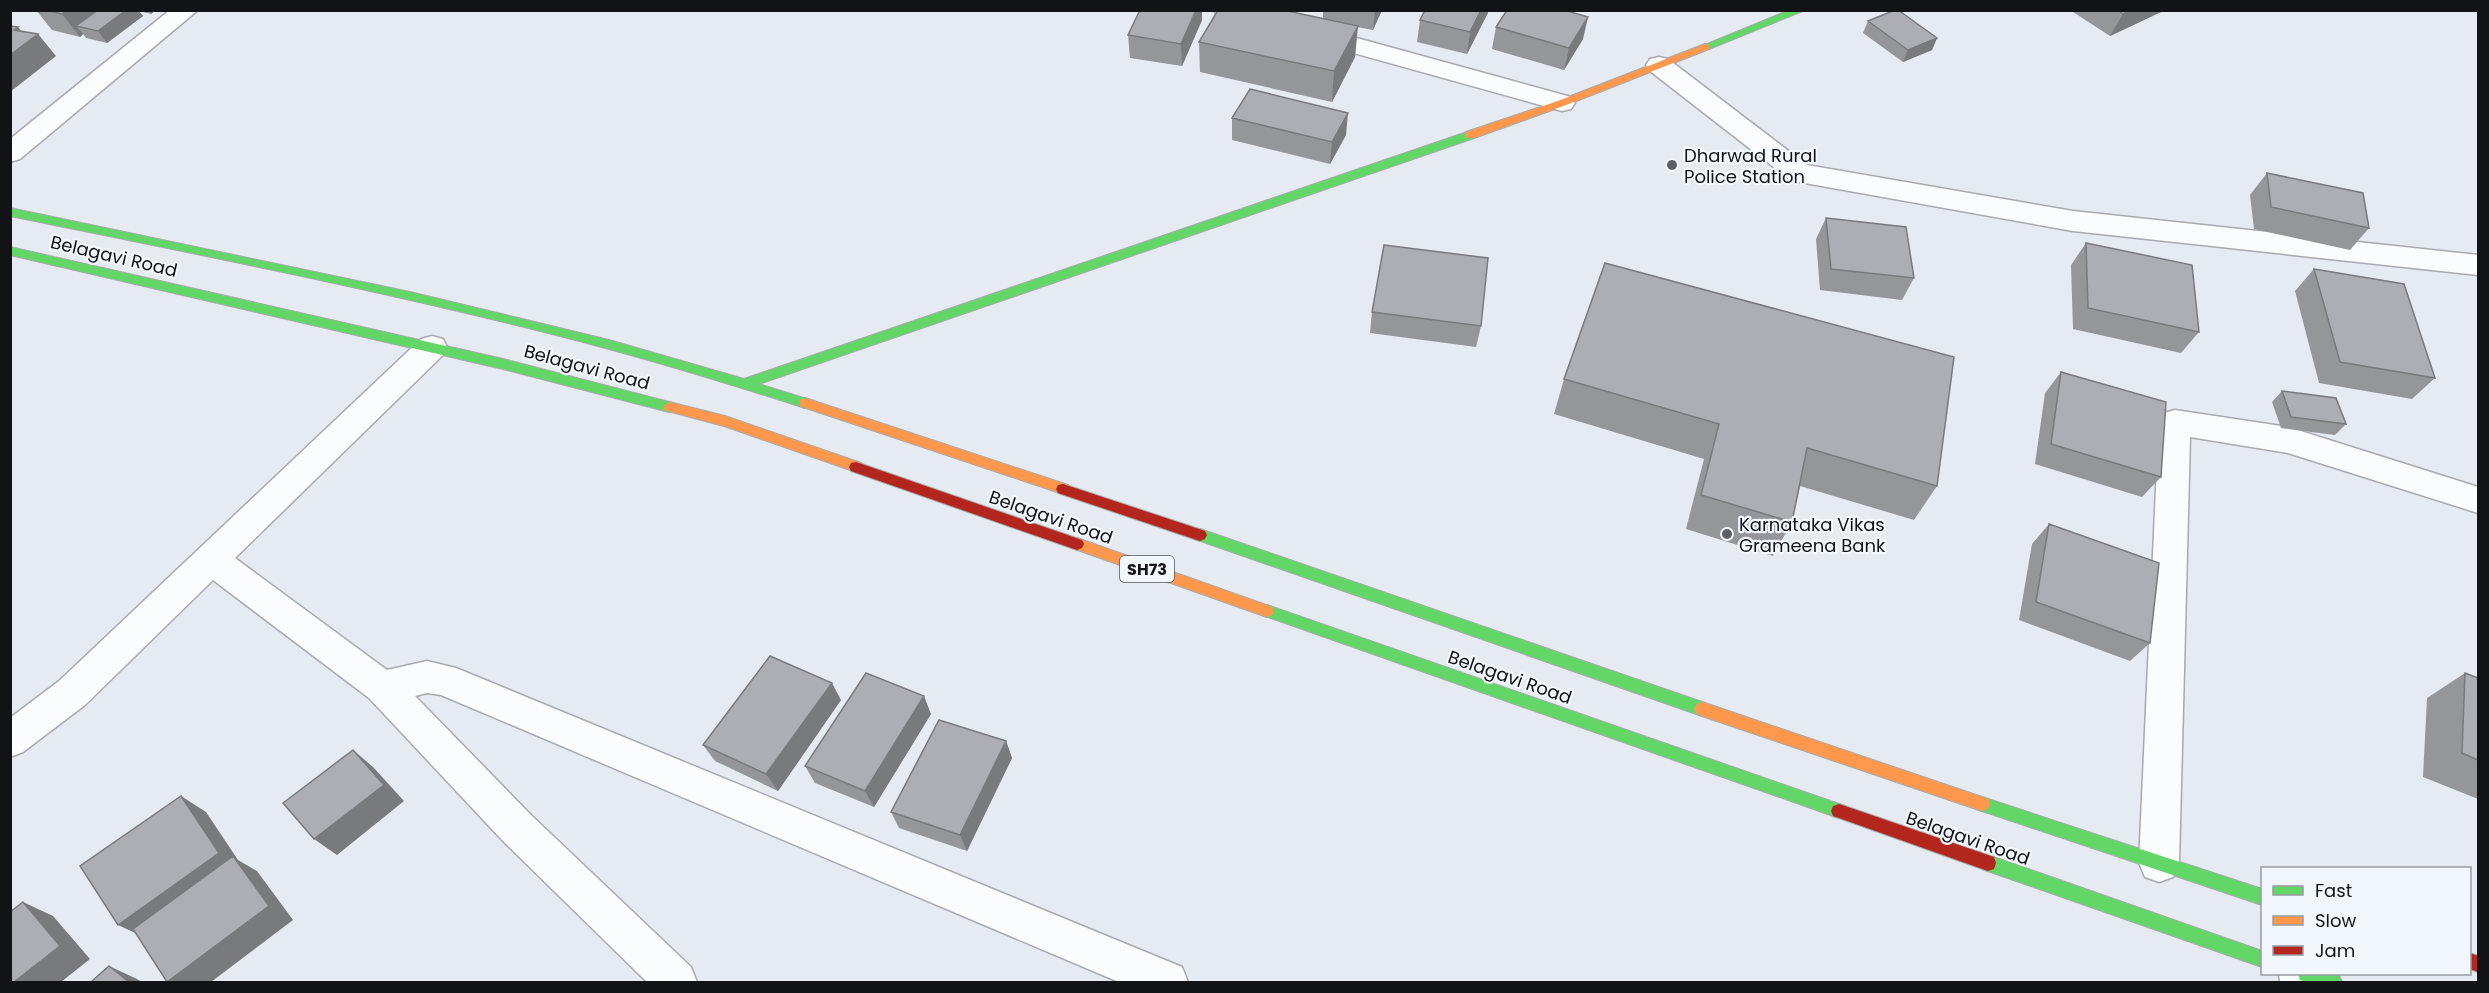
<svg xmlns="http://www.w3.org/2000/svg" width="2489" height="993" font-family="Poppins,sans-serif">
  <rect width="100%" height="100%" fill="#e6ebf1"/>
  <g fill="none" stroke-linecap="round" stroke-linejoin="round">
    <defs>
      <path id="street" d="M170,10H198L20,159L10,162V139Z
        M1214,10H1255L1571,97L1575,103L1571,109L1562,111L1217,15Z
        M1659,57L1668,59L1807,165L2073,211L2478,255V275L2073,231L1799,182L1789,179L1650,71L1646,65L1650,59Z
        M432,336L443,339L447,347L443,355L235,558L387,670L427,661L456,668L1182,967L1188,982H1119L441,695L427,693L415,696L531,815L691,967L697,982H647L503,841L369,698L213,580L85,705L23,752L10,757V718L59,681L421,339Z
        M2175,410L2288,427L2478,487V513L2288,453L2190,437L2179,863L2173,877L2159,882L2145,877L2139,863L2159,422L2164,413Z
        M2279,974H2321L2322,982H2280Z"/>
      <path id="fast" d="M1790,10H1805L1709,49H1701L1700,47Z
        M1470,131L1474,132V138L759,384L810,400L811,403L810,406L805,408C740,387 675,367 609,349C412,296 211,257 10,216V208L410,292L609,340L744,379Z
        M10,247L503,359L669,402L675,407L669,412L503,369L10,255Z
        M1200,529L1702,702L1707,704L1710,709L1707,714L1702,716L1195,539L1193,535L1195,531Z
        M1267,605L1839,804L1845,806L1847,811L1845,816L1839,818L1262,615L1260,611L1262,607Z
        M1982,797L2262,889V905L1982,811L1976,809L1974,804L1976,799Z
        M1988,855L2262,951V967L1982,869L1980,863L1982,857Z
        M2298,974H2333L2339,976L2342,982H2306L2300,980Z"/>
      <path id="slow" d="M1705,44L1709,45V49L1566,105L1474,138H1466L1465,135L1466,132L1558,101Z
        M805,398L1068,485L1070,489L1068,493L1063,494L800,406L799,403L800,400Z
        M669,402L725,416L861,463L863,467L861,471L856,472L724,426L664,410L663,407Z
        M1077,538L1272,607L1274,611L1272,615L1267,617L1072,548L1070,544L1072,540Z
        M1702,702L1982,797L1988,799L1990,804L1988,809L1982,811L1702,716L1697,714L1694,709L1697,704Z"/>
      <path id="jam" d="M856,462L1082,540L1084,544L1082,548L1077,550L851,471L849,467L851,463Z
        M1063,484L1205,531L1207,535L1205,539L1200,541L1058,493L1056,489L1058,485Z
        M1839,804L1988,855L1994,857L1996,863L1994,869L1988,871L1839,818L1833,816L1831,811L1833,806Z
        M2470,953L2478,956V972L2470,969Z"/>
    </defs>
    <use href="#street" stroke="#a7aaaf" stroke-width="3"/>
    <use href="#fast" stroke="#a7aaaf" stroke-width="2"/>
    <use href="#slow" stroke="#a7aaaf" stroke-width="2"/>
    <use href="#jam" stroke="#a7aaaf" stroke-width="2"/>
    <use href="#street" fill="#fbfcfd" fill-rule="evenodd"/>
    <use href="#fast" fill="#63d668" fill-rule="evenodd"/>
    <use href="#slow" fill="#ff974d" fill-rule="evenodd"/>
    <use href="#jam" fill="#b3261e" fill-rule="evenodd"/>
  </g>
  <path fill="#94969a" d="M36,10H155L151,14L139,11L143,16L107,43L86,38L83,34L80,37L52,30Z
    M1323,10H1382L1373,30L1357,27L1355,57L1332,102L1200,72L1199,42L1323,19Z
    M1425,10H1488L1467,54L1417,42L1420,20Z
    M2070,10H2162L2161,12L2110,36Z
    M1202,20L1182,66L1130,58L1128,35Z
    M1868,21L1937,38L1932,50L1903,62L1863,33Z
    M1496,27L1583,39L1564,70L1492,49Z
    M1232,118L1346,135L1330,164L1232,140Z
    M2267,173L2369,228L2350,250L2254,229L2250,195Z
    M1826,218L1914,278L1902,300L1820,290L1816,239Z
    M2086,243L2199,332L2181,353L2073,329L2071,265Z
    M1605,263L1937,486L1914,520L1800,486L1792,522L1773,556L1686,529L1704,459L1554,414L1564,379Z
    M2314,269L2435,378L2412,399L2319,383L2295,291Z
    M1372,312L1481,326L1476,347L1370,333Z
    M2061,372L2161,477L2142,497L2035,464L2045,393Z
    M2282,391L2346,424L2335,435L2281,428L2272,402Z
    M2049,524L2150,643L2130,661L2019,620L2032,544Z
    M2465,673L2478,678V799L2423,777L2427,698Z
    M841,700L778,791L715,761L703,745Z
    M931,714L874,807L815,783L805,766Z
    M1006,741L1012,758L967,851L899,828L891,812Z"/>
  <path fill="#787a7d" d="M67,10H116L76,26L83,34L80,37L62,14Z
    M126,10H138L143,16L107,43L98,31Z
    M148,10H155L151,14Z
    M1196,10H1202V20L1182,66L1181,44Z
    M1375,10H1382L1373,30Z
    M1481,10H1488V13L1467,54L1470,32Z
    M2130,10H2162L2161,12L2110,36L2123,14Z
    M1588,17L1583,39L1564,70L1569,48Z
    M1358,26L1355,57L1332,102L1334,71Z
    M18,27L29,41L38,34L56,56L10,92V55L14,30Z
    M1937,38L1932,50L1903,62L1908,50Z
    M1348,113L1346,135L1330,164L1332,142Z
    M832,683L841,700L778,791L766,774Z
    M924,696L931,714L874,807L865,791Z
    M1006,741L1012,758L967,851L960,835Z
    M353,750L373,767L404,801L337,855L314,839Z
    M181,796L206,812L238,860L257,871L293,920L211,982H167L146,938L118,925Z
    M23,902L53,916L90,959L61,982H14Z
    M109,966L137,979L142,982H129Z"/>
  <path fill="#acaeb3" stroke="#787a7d" stroke-width="1.5" d="M45,10H67L62,14Z
    M98,10H126L98,31L76,26Z
    M1140,10H1196L1181,44L1128,35Z
    M1218,10H1283L1358,26L1334,71L1199,42Z
    M1425,10H1481L1470,32L1420,20Z
    M1507,10H1564L1588,17L1569,48L1496,27Z
    M1895,10H1898L1937,38L1908,50L1868,21Z
    M2118,10H2130L2123,14Z
    M10,26L18,27L14,30L38,34L10,55Z
    M1250,89L1348,113L1332,142L1232,118Z
    M2267,173L2363,193L2369,228L2271,207Z
    M1826,218L1906,227L1914,278L1831,269Z
    M2086,243L2192,265L2199,332L2088,308Z
    M1384,245L1488,258L1481,326L1372,312Z
    M1605,263L1954,357L1937,486L1807,448L1792,522L1701,495L1719,424L1564,379Z
    M2314,269L2404,284L2435,378L2340,362Z
    M2061,372L2166,402L2161,477L2051,444Z
    M2282,391L2336,398L2346,424L2291,417Z
    M2049,524L2159,563L2150,643L2036,602Z
    M770,656L832,683L766,774L703,745Z
    M866,673L924,696L865,791L805,766Z
    M2465,673L2478,678V760L2462,753Z
    M939,720L1006,741L960,835L891,812Z
    M353,750L384,785L314,839L283,803Z
    M181,796L219,853L118,925L80,866Z
    M233,856L269,906L167,982L133,929Z
    M23,902L60,946L14,982H10V912Z
    M109,966L129,982H91Z"/>
  <g fill="#5c5f63" stroke="#f2f7fe" stroke-width="2">
    <circle cx="1672" cy="165" r="6"/>
    <circle cx="1727" cy="534" r="6"/>
  </g>
  <g text-anchor="middle" dominant-baseline="central" stroke-width="4.5" stroke-linejoin="round" paint-order="stroke">
    <rect fill="#f2f7fe" stroke="#54575c" stroke-width="1.5" x="1120" y="556" width="54" height="26" rx="4.5"/>
    <g font-size="16" font-weight="bold" fill="#111317">
      <text x="1147" y="569">SH73</text>
    </g>
    <g font-size="18" fill="#111317" stroke="#f2f7fe" text-anchor="start">
      <text x="1684" y="155">Dharwad Rural<tspan x="1684" dy="21">Police Station</tspan></text>
      <text x="1739" y="524">Karnataka Vikas<tspan x="1739" dy="21">Grameena Bank</tspan></text>
    </g>
    <g font-size="18" fill="#111317" stroke="#f2f7fe">
      <text transform="translate(114 256) rotate(13)">Belagavi Road</text>
      <text transform="translate(587 367) rotate(15)">Belagavi Road</text>
      <text transform="translate(1051 517) rotate(19)">Belagavi Road</text>
      <text transform="translate(1510 677) rotate(19)">Belagavi Road</text>
      <text transform="translate(1968 838) rotate(19)">Belagavi Road</text>
    </g>
  </g>
  <rect width="2489" height="993" fill="none" stroke="#111317" stroke-width="24"/>
  <rect x="2261" y="867" width="210" height="108" fill="#f2f7fe" stroke="#989ca2" stroke-width="1.5"/>
  <rect x="2273" y="886" width="30" height="9" fill="#63d668" stroke="#989ca2" stroke-width="1.5"/>
  <text x="2315" y="897" font-size="18" fill="#111317">Fast</text>
  <rect x="2273" y="916" width="30" height="9" fill="#ff974d" stroke="#989ca2" stroke-width="1.5"/>
  <text x="2315" y="927" font-size="18" fill="#111317">Slow</text>
  <rect x="2273" y="946" width="30" height="9" fill="#b3261e" stroke="#989ca2" stroke-width="1.5"/>
  <text x="2315" y="957" font-size="18" fill="#111317">Jam</text>
</svg>
